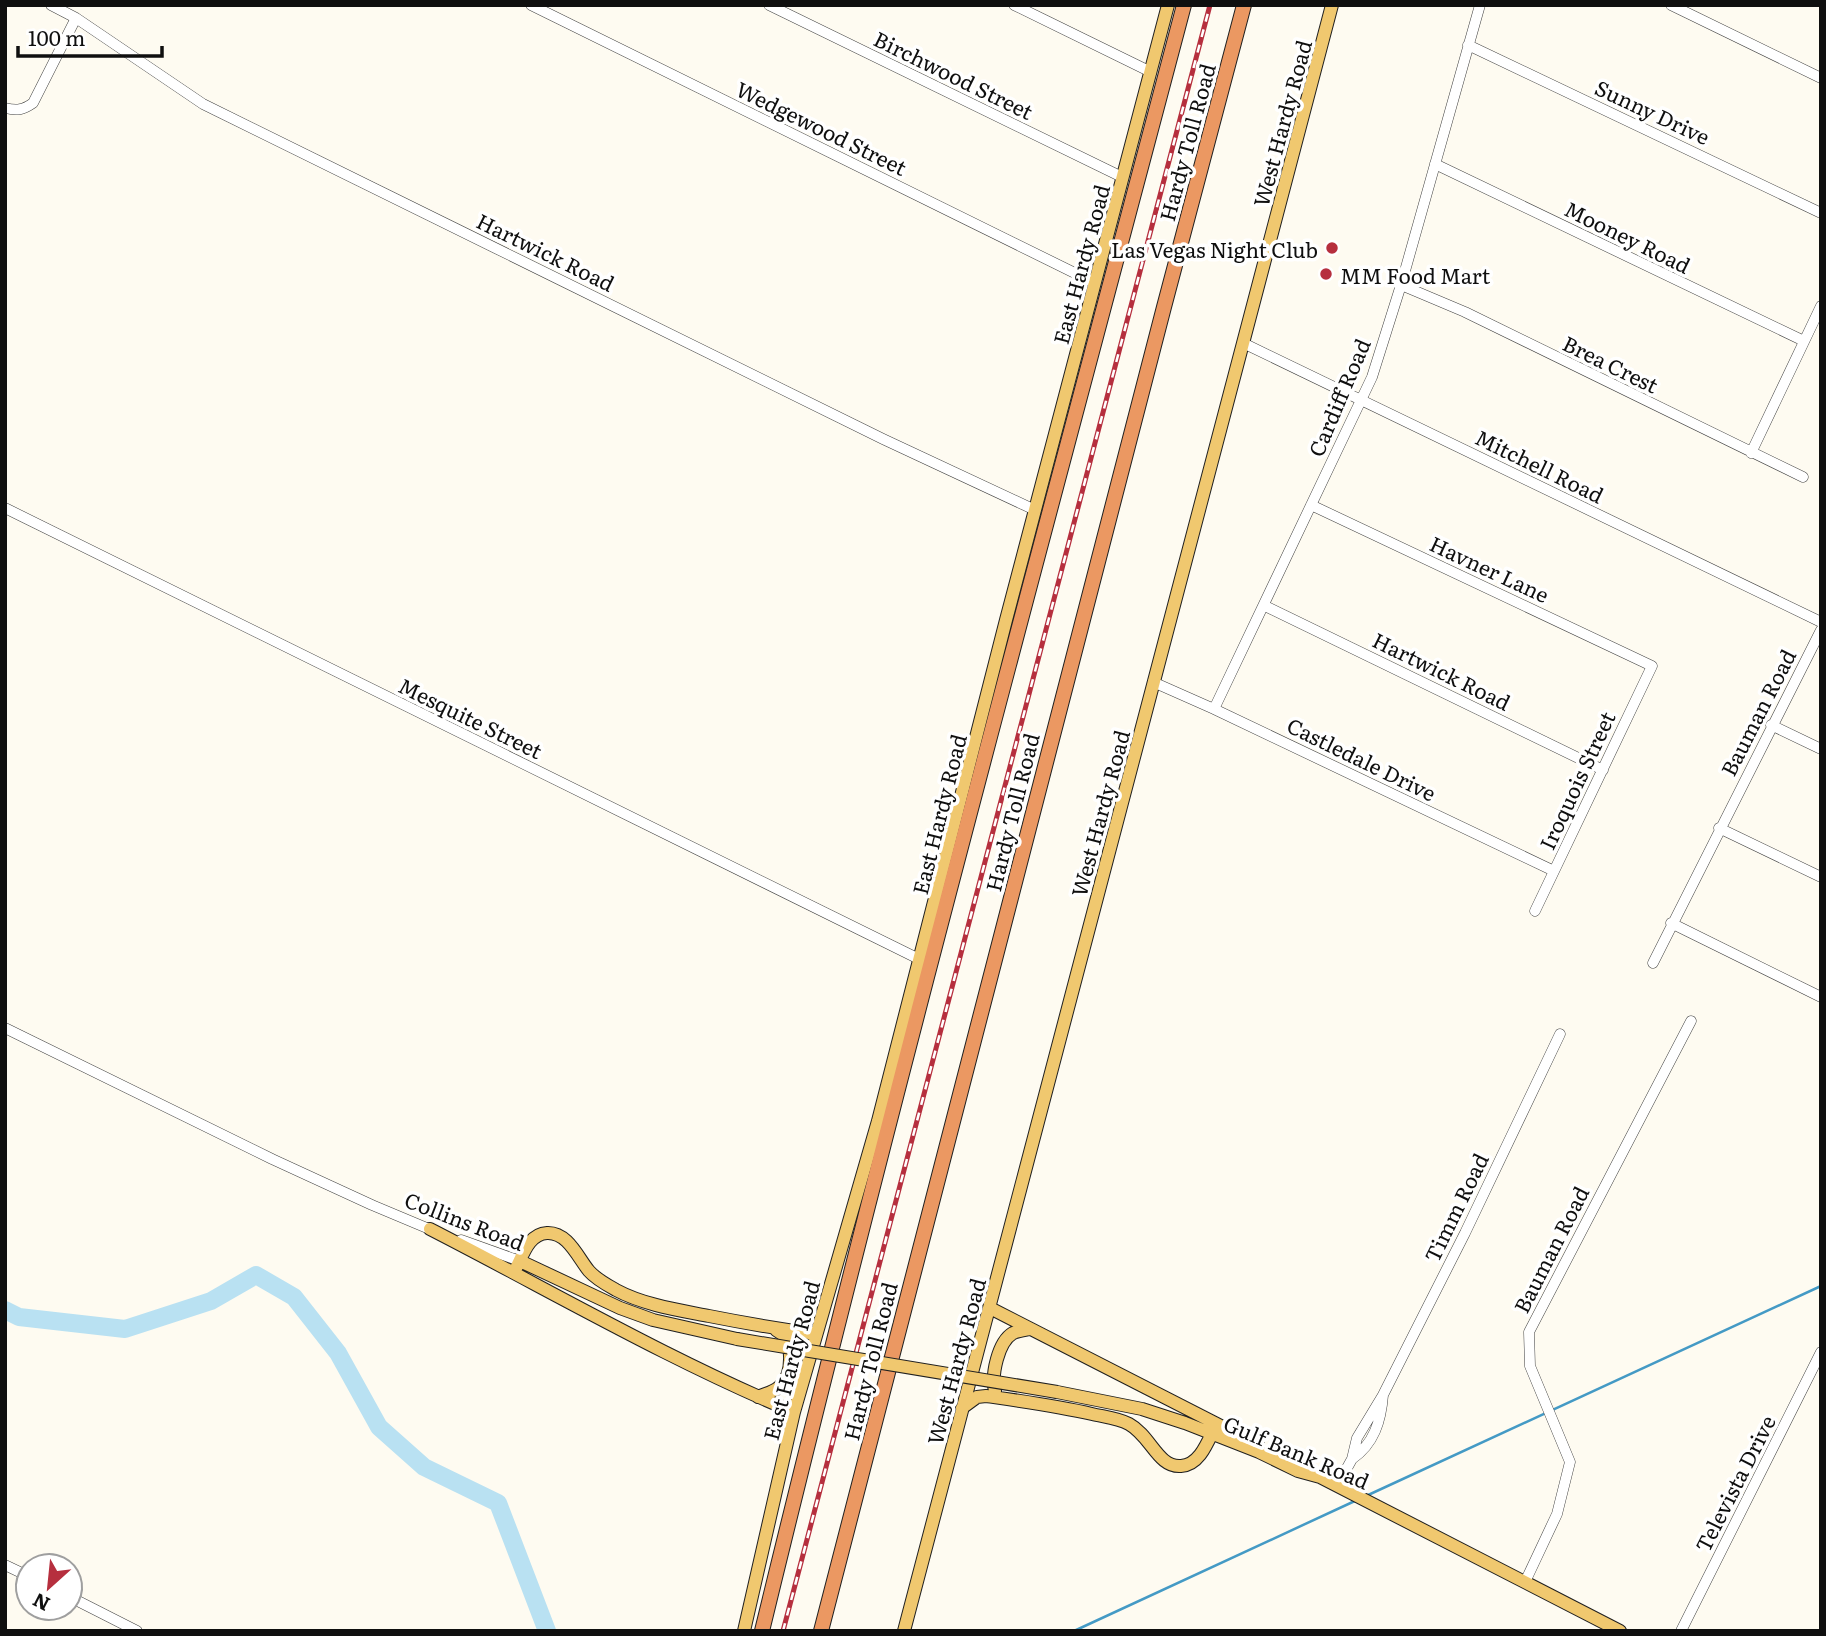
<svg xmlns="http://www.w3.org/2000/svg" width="1826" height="1636" font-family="Literata,serif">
  <rect width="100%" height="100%" fill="#fefbf1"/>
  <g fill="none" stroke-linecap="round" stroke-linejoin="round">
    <path stroke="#449ac5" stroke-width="2.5" d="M1366,1496L1821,1286
      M1074,1631L1357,1500"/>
    <path stroke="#b9e1f2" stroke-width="18" d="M5,1310L19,1317L125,1329L211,1301L256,1275L294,1297L338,1353L379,1427L424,1467L498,1503L547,1631"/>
    <defs>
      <path id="minor" d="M51,5L76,18L203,104L883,439L1035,510
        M531,5L1095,283
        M769,5L1122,177
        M1014,5L1151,72
        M1671,5L1821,78
        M1468,45L1821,213
        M5,108C17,111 23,110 33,103L76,18
        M1435,164L1804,341
        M1401,285L1465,312L1803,477
        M1243,343L1821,622
        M1751,453L1821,306
        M1311,505L1652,666L1535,911
        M5,508L921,960
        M1265,606L1603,770
        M1153,682L1214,709L1554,871
        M1214,709L1372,377L1401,285L1480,5
        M1771,725L1821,749
        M1719,828L1821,877
        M1671,923L1821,997
        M1653,963L1821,630
        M5,1028L272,1159L372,1205L434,1231
        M461,1240L520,1261
        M1352,1459C1374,1444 1381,1421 1383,1395
        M1337,1486L1352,1459L1357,1438L1383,1395L1465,1233L1560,1034
        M5,1565L28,1576
        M1525,1582L1557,1514L1570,1462L1530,1366L1529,1332L1691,1021
        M70,1597L137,1631
        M1681,1631L1821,1352"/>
      <path id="major" d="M430,1229C551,1291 669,1360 794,1412
        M520,1261L620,1308L653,1320L737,1339
        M514,1272C522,1259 527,1234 547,1233C568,1232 578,1258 589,1271C596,1279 607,1285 616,1290C644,1305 678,1310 709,1316C744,1323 780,1329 816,1334
        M990,1308L1258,1445
        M995,1391C991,1375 998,1342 1013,1333C1018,1331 1025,1330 1030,1329
        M1057,1392L1142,1409L1185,1423L1259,1452L1298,1471L1320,1477L1620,1631
        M758,1397C764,1394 774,1392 779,1387C793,1376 791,1354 788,1338L776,1330
        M962,1408L977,1397L986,1396C1021,1401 1057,1406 1092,1414C1105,1417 1118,1418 1129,1424C1151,1436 1158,1468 1181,1466C1200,1465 1208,1441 1215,1427
        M744,1631L794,1412L878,1121L1006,620L1168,5
        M904,1631L1332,5"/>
      <path id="highway" d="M762,1631C894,1087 1041,546 1184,5
        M821,1631L1164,307L1244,5"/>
    </defs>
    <use href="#minor" stroke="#424242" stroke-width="11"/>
    <use href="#major" stroke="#202020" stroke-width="14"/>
    <use href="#highway" stroke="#202020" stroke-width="16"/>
    <use href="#minor" stroke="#fff" stroke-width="10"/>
    <use href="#major" stroke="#f0c86f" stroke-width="12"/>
    <use href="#highway" stroke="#eb9862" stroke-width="14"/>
    <defs>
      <path id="rail" d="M783,1631L1210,5"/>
    </defs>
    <use href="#rail" stroke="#b62f3e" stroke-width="5"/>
    <use href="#rail" stroke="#fff" stroke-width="2.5" stroke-dasharray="8" stroke-linecap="butt"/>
    <defs>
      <path id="major-bridge" d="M737,1339L1057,1392"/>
    </defs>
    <use href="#major-bridge" stroke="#202020" stroke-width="14" stroke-linecap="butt"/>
    <use href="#major-bridge" stroke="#f0c86f" stroke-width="12"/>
  </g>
  <g fill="#b62f3e" stroke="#fff" stroke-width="2.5">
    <circle cx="1332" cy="248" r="7"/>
    <circle cx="1326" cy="274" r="7"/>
  </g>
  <g text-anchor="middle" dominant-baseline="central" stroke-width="7" stroke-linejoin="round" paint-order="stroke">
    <g font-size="21" fill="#0f0f0f" stroke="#fff">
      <text transform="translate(954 74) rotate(26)">Birchwood Street</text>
      <text transform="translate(1653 111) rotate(25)">Sunny Drive</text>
      <text transform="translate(1281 123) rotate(-75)">West Hardy Road</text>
      <text transform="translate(822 127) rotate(26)">Wedgewood Street</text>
      <text transform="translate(1186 142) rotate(-75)">Hardy Toll Road</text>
      <text transform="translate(1628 236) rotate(26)">Mooney Road</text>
      <text transform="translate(546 251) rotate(26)">Hartwick Road</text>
      <text transform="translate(1080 264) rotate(-75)">East Hardy Road</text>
      <text transform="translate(1611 363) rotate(26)">Brea Crest</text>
      <text transform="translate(1338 397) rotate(-67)">Cardiff Road</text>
      <text transform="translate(1540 465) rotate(26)">Mitchell Road</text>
      <text transform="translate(1490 568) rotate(25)">Havner Lane</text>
      <text transform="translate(1442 670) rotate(26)">Hartwick Road</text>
      <text transform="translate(1757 712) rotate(-63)">Bauman Road</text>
      <text transform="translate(471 717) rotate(26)">Mesquite Street</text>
      <text transform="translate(1362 758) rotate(26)">Castledale Drive</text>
      <text transform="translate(1576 780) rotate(-65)">Iroquois Street</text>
      <text transform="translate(1011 812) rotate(-76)">Hardy Toll Road</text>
      <text transform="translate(1099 813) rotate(-75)">West Hardy Road</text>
      <text transform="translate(938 814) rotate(-76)">East Hardy Road</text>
      <text transform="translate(1455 1207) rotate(-64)">Timm Road</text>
      <text transform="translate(465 1220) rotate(21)">Collins Road</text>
      <text transform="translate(1550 1249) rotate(-63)">Bauman Road</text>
      <text transform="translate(790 1360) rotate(-75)">East Hardy Road</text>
      <text transform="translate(869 1361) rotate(-76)">Hardy Toll Road</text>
      <text transform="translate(955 1361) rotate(-75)">West Hardy Road</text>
      <text transform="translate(1297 1451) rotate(23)">Gulf Bank Road</text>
      <text transform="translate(1734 1483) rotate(-63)">Televista Drive</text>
    </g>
    <g font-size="21" fill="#0f0f0f" stroke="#fff" text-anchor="end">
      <text x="1318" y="248">Las Vegas Night Club</text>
      <text x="1340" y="274" text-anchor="start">MM Food Mart</text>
    </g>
  </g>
  <rect width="1826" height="1636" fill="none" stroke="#0f0f0f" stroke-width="14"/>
  <g transform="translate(49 1587) rotate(207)"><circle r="33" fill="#ffffff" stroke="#9f9f9f" stroke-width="2"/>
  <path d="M0-5L12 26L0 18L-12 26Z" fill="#b62f3e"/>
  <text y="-10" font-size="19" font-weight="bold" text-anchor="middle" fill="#0f0f0f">N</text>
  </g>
  <path d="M18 46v10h144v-10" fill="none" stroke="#0f0f0f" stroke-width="3.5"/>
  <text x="28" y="46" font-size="21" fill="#0f0f0f" stroke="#ffffff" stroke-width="5" paint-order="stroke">100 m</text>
</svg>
